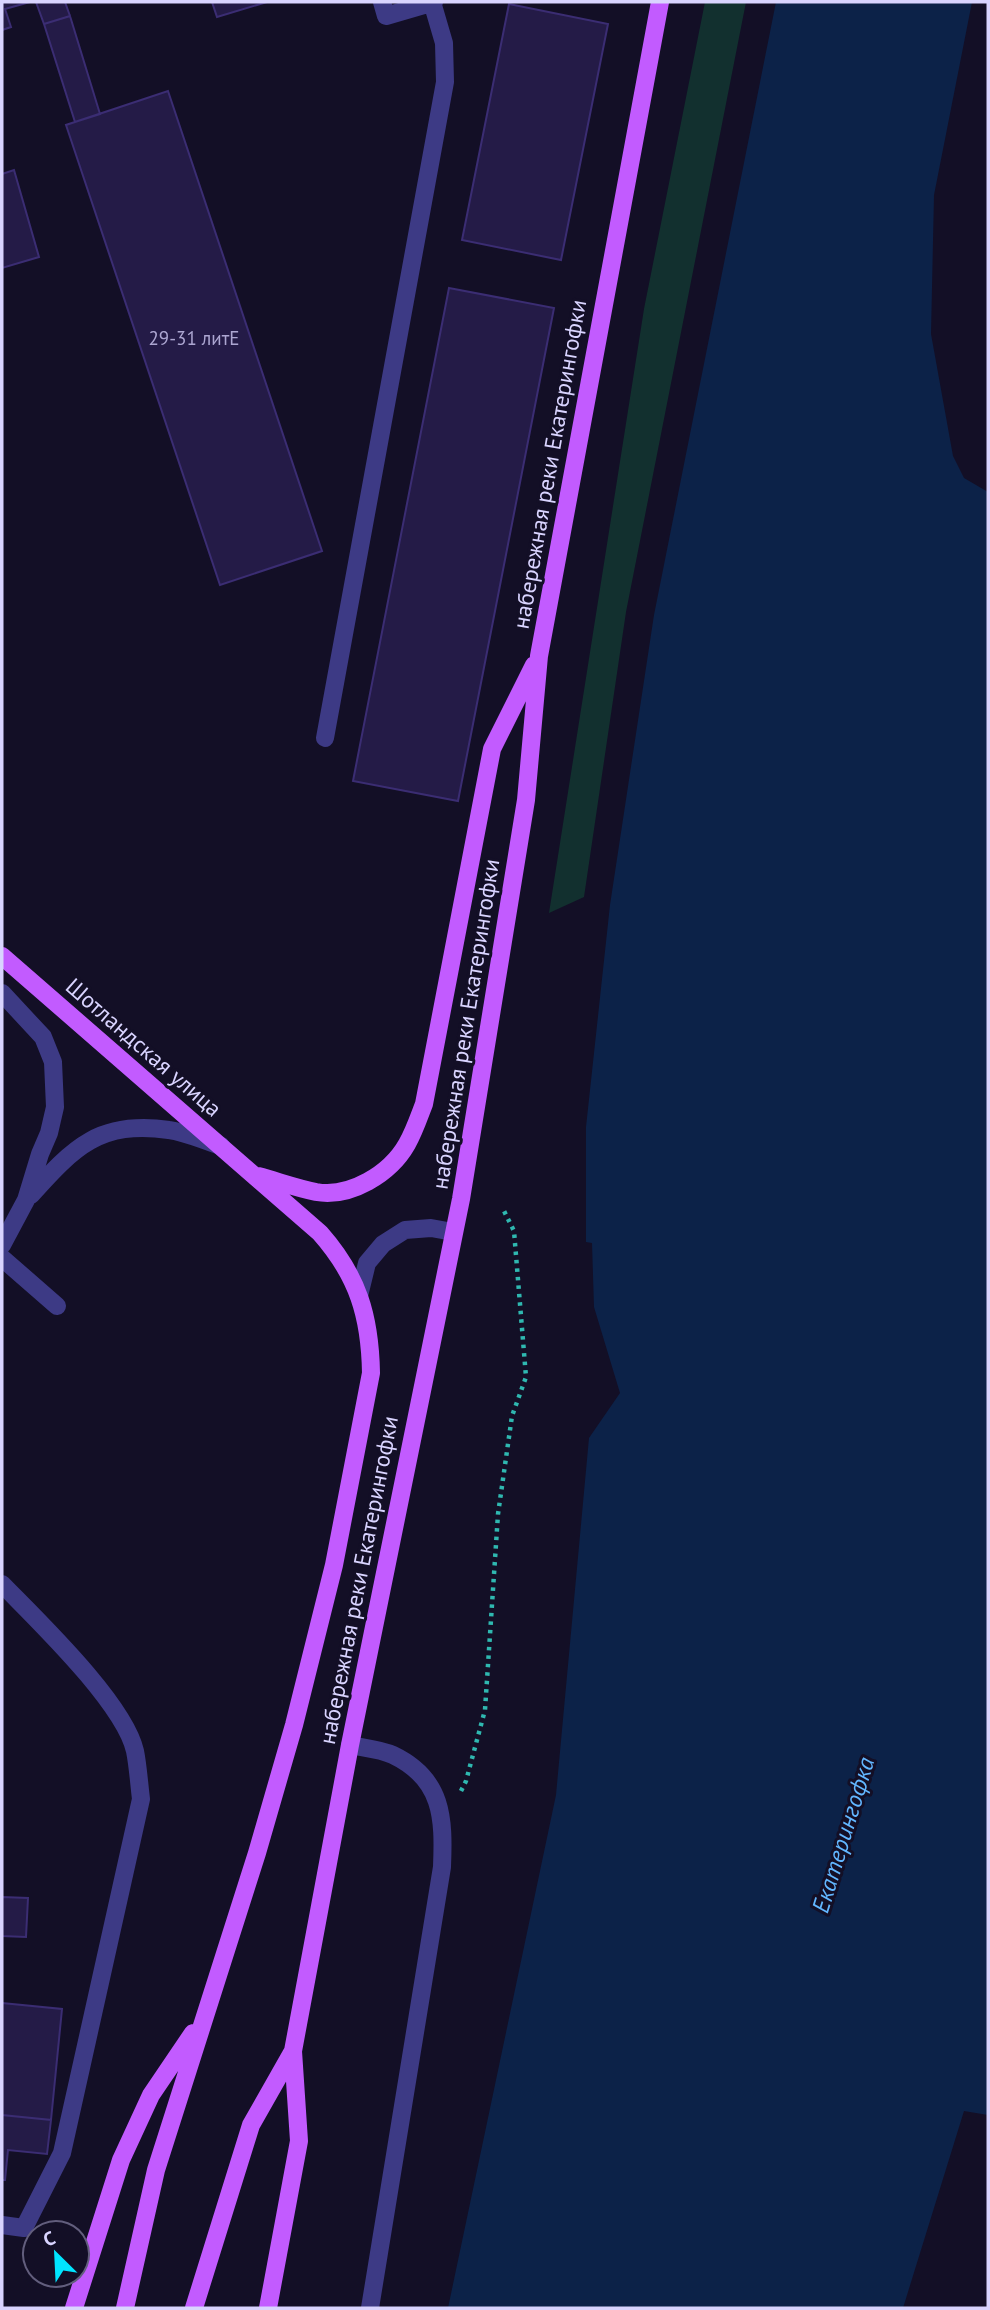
<svg xmlns="http://www.w3.org/2000/svg" width="990" height="2310" font-family="'PT Sans',sans-serif">
  <rect width="100%" height="100%" fill="#130f26"/>
  <path fill="#12302f" d="M705,2H746L626,612L584,897L549,913L644,309Z"/>
  <path fill="#0c2248" d="M776,2H972L934,195L931,334L953,456L964,478L988,492V2115L964,2111L903,2308H448L556,1795L589,1438L620,1393L594,1307L592,1243L586,1242V1127L610,905L654,615Z"/>
  <path fill="#241b47" stroke="#3b2d73" stroke-width="2" d="M2,2H30L5,9L11,27L2,30Z
    M36,2H65L70,16L44,24Z
    M212,2H267L217,17Z
    M509,4L608,24L561,260L462,240Z
    M70,16L100,114L75,122L44,24Z
    M168,91L322,551L220,585L66,125Z
    M14,170L39,257L2,268V174Z
    M449,288L554,308L458,801L353,781Z
    M2,1897L28,1898L26,1937L2,1936Z
    M2,2003L62,2009L51,2120L2,2115Z
    M2,2115L51,2120L47,2154L8,2150L5,2180H2Z"/>
  <g fill="none" stroke-linecap="round" stroke-linejoin="round">
    <path stroke="#2fb8b0" stroke-width="4.5" stroke-dasharray="3.5 5" stroke-linecap="butt" d="M461,1791L466,1781L485,1710L498,1514L512,1416L526,1377L514,1231L502,1207"/>
    <path stroke="#3d3a85" stroke-width="18" d="M382,2L386,16L434,2
      M325,738L445,82L444,43L432,2
      M2,1258L57,1306
      M359,1296L367,1263L383,1244L405,1230L431,1228L453,1232
      M2,1584C38,1621 124,1703 135,1751C138,1766 139,1783 141,1799L62,2153L24,2228L2,2225
      M350,1745C364,1748 380,1749 393,1755C443,1779 444,1818 442,1867L370,2308"/>
    <path stroke="#3d3a85" stroke-width="18" d="M2,993L43,1037L53,1062L55,1107L49,1133L40,1154L26,1200L2,1245
      M31,1195C74,1147 100,1120 169,1130C186,1132 204,1141 221,1146"/>
    <path stroke="#c25bff" stroke-width="18" d="M2,956L320,1233C358,1276 370,1316 371,1373L334,1565L294,1725L257,1853L156,2170L125,2308
      M258,1176C277,1181 296,1188 316,1192C350,1198 390,1174 407,1144C414,1132 419,1117 424,1104L492,749L534,665
      M74,2308L121,2160L151,2095L193,2033
      M194,2308L251,2125L293,2051
      M268,2308L299,2141L293,2051L350,1745L461,1199L526,800L539,656L660,2"/>
  </g>
  <g text-anchor="middle" dominant-baseline="central" stroke-width="6" stroke-linejoin="round" paint-order="stroke">
    <g font-size="19" fill="#aca6d1">
      <text x="194" y="338">29-31 литЕ</text>
    </g>
    <g font-size="23" fill="#d9d4ff" stroke="#130f26">
      <text transform="translate(549 464) rotate(-80)">набережная реки Екатерингофки</text>
      <text transform="translate(465 1024) rotate(-81)">набережная реки Екатерингофки</text>
      <text transform="translate(144 1047) rotate(41)">Шотландская улица</text>
      <text transform="translate(358 1580) rotate(-79)">набережная реки Екатерингофки</text>
    </g>
    <g font-size="24" font-style="italic" fill="#62b6ff" stroke="#130f26">
      <text transform="translate(843 1835) rotate(-73)">Екатерингофка</text>
    </g>
  </g>
  <rect width="990" height="2310" fill="none" stroke="#d9d4ff" stroke-width="7"/>
  <g transform="translate(56 2254) rotate(336)"><circle r="33" fill="#130f26" stroke="#625e7d" stroke-width="2"/>
  <path d="M0-5L12 26L0 18L-12 26Z" fill="#00e5ff"/>
  <text y="-10" font-size="19" font-weight="bold" text-anchor="middle" fill="#d9d4ff">С</text>
  </g>
</svg>
